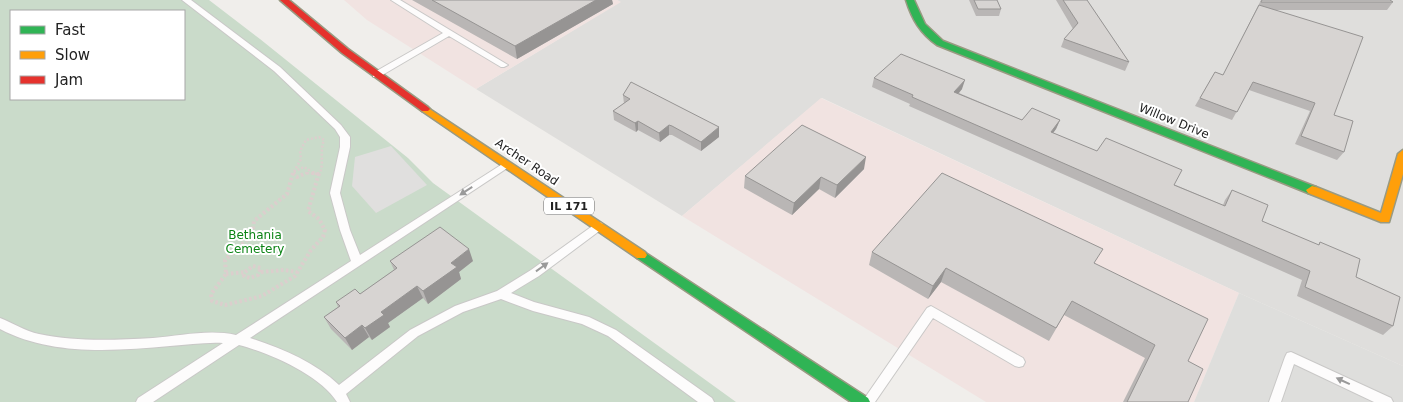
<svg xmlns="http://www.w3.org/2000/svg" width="1403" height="402" font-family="'DejaVu Sans',sans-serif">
  <rect width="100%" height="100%" fill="#f0eeeb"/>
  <path fill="#dfdedc" d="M617,0H1403V366L1239,293L822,98L682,216L476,89L620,2Z"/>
  <path fill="#f1e3e1" d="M344,0H617L621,2L476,89L367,20Z
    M821,98L1239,293L1194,402H986L682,216Z"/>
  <path fill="#dededc" d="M1239,293L1403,366V402H1194Z"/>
  <path fill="#cadbca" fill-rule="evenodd" d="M0,0H209L260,39L408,158L433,183L736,402H0ZM11,11H184V99H11Z"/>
  <path fill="#e0dfde" d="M391,146L427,185L376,213L352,186L355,157Z"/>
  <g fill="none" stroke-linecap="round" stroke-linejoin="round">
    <defs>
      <path id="lane" d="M182,0H191L280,67L341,125L350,137V147L340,193L350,230L360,255L504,163L507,162L512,165L250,338C281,348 315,362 339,385L410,330L455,306L497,291L531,270L598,222L602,223L603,226L602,229L539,276L511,293L534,302L589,317L616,330L712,398L714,402H698L608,336L582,324L533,311L501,299L463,312L418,336L346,394L350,402H337C320,375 270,353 239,345L153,402H136L138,398L223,343C205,342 188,345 170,346C114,351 51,356 0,329V318C13,323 25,331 39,334C76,342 115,340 153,338C180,336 209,329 236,335L351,261L340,230L330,193L340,147V137L335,129L274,71Z
        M391,0H400L508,65L504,67H501L449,36L379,77H373V73L443,33Z
        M931,306L1023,358L1025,362L1023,366L1019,367L1015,366L933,318L875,402H862L927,308Z
        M1291,352L1391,398L1393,402H1374L1294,364L1281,402H1269L1285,357L1287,353Z"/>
      <path id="fast" d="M906,0H914L925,24L943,41L1316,187L1318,190L1312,194L1308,193L937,45C920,33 912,19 906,0Z
        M641,250L868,398L870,402H851L637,258L635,255L637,252Z"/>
      <path id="slow" d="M425,106L645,252L647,255L645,258H637L422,111L420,109Z
        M1403,150V174L1389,222H1381L1308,193L1306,190L1312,186L1316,187L1381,213L1398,154Z"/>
      <path id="jam" d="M280,0H289L348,49L428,107L430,109L428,111H422L342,53Z"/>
    </defs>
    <use href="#lane" stroke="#c9c8c7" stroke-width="2"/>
    <use href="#fast" stroke="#999a82" stroke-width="3"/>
    <use href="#slow" stroke="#999a82" stroke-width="3"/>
    <use href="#jam" stroke="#999a82" stroke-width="3"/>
    <path stroke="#dccecd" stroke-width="2.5" stroke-dasharray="2 2" stroke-linecap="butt" d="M307,173L319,174
      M292,175L301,159L300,151L306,140L319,137L324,140C319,152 325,163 319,175
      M293,175V172L304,167L309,170L305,175"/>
    <path stroke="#dccecd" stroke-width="4" stroke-dasharray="2.5 2.5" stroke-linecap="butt" d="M293,173L287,194L254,221L252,235L225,260L226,274L211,294L212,301L225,305L262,296L295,276L311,250L323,237L325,230L319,219L308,211L319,173
      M293,173L297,177L306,173
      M312,173L319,174
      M253,266L261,268L258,275L250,278L244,276L245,272Z
      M261,272L284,270L297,272
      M226,274L245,272"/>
    <use href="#lane" fill="#fdfcfc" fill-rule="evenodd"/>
    <use href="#fast" fill="#30b455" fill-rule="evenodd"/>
    <use href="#slow" fill="#ff9f0a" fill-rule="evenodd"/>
    <use href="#jam" fill="#e5322d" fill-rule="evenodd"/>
  </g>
  <path fill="#b9b6b5" d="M412,0H612L613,4L517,59Z
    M969,0H997L1001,9L999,16H976Z
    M1056,0H1087L1129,62L1125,71L1061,47L1064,39L1073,29Z
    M1261,0H1390L1393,2L1387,10H1273L1334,115L1344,152L1337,160L1295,144L1310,111L1249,90L1232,120L1195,106L1215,72L1223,75Z
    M874,78L962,89L959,93L1022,120H1060L1056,129L1053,133L1223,205L1225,200L1232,190L1262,221L1318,245L1320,242L1356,277L1393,326L1383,335L1297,296L1302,280L909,106L910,104L872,87Z
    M623,95L719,137L701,151L672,135H669L660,142L638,130L636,132L614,120L613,111L624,104Z
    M864,169L835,198L819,189L792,215L744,188L745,176Z
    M872,252L1095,263L1188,361V402H1123L1145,358L1064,315L1049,341L941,282L928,299L869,265Z
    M390,261H473L459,272L461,279L428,304L423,298L388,323L390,327L372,340L369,337L352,350L331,329L324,317L338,307L336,302L360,294L394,270Z"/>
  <path fill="#969493" d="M596,0H612L613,4L517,59L515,46Z
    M965,80L962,89L952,101L954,92Z
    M1060,120L1056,129L1047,141L1051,132Z
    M638,121V130L636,132L635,123Z
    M669,125V135L660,142L659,133Z
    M719,127V137L701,151V142Z
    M866,157L864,169L835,198L837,185Z
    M821,177L819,189L792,215L794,203Z
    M469,249L473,261L459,272L461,279L428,304L423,291L451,263Z
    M946,268L941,282L928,299L933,286Z
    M417,286L423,298L388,323L390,327L372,340L365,328L381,312Z
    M362,325L369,337L352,350L345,338Z"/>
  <path fill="#d7d4d2" stroke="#969493" d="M432,0H596L515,46Z
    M974,0H997L1001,9H978Z
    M1063,0H1087L1129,62L1064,39L1078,23Z
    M1262,0H1390L1393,2H1261Z
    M1259,5L1363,37L1334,115L1353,121L1344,152L1301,136L1315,103L1253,82L1237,112L1200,98L1215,72L1223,75Z
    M901,54L965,80L954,92L1022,120L1032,108L1060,120L1051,132L1097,151L1106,138L1182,170L1174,185L1225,206L1232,190L1268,205L1262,221L1319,245L1320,242L1360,259L1356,277L1400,297L1393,326L1305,287L1310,271L912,97L913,95L874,78Z
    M631,82L719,127L701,142L672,126L669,125L659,133L638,121L635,123L613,111L630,99L623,95Z
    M802,125L866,157L837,185L821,177L794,203L745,176Z
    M942,173L1103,249L1094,263L1208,319L1188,361L1203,369L1188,402H1127L1155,345L1072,301L1056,328L946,268L933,286L872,252Z
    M440,227L469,249L451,263L457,267L423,291L417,286L381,312L384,315L365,328L362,325L345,338L324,317L340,306L336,302L355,289L360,294L397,268L390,261Z"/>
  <defs><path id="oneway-solid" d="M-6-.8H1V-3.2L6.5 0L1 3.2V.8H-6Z" transform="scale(1.25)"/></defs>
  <g fill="#9a9a9a">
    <use href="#oneway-solid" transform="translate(466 191) rotate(147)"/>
    <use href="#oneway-solid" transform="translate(542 267) rotate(-36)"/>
    <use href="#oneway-solid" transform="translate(1343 381) rotate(-155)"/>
  </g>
  <g text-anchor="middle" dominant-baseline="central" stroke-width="4" stroke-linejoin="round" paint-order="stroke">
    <rect fill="#fff" stroke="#646464" stroke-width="1" x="544" y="197.5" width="50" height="17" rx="4"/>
    <g font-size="11" font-weight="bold" fill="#222">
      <text x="569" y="206">IL 171</text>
    </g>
    <g font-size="12" fill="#222" stroke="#fff">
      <text transform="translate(1174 121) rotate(22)">Willow Drive</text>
      <text transform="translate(527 162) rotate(34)">Archer Road</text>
    </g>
    <g font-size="12" fill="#0c8416" stroke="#fff">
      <text x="255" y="235">Bethania<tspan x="255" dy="14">Cemetery</tspan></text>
    </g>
  </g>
  <rect x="10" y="10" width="175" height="90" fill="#ffffff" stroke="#a7a7a7"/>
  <rect x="20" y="26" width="25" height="8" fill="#30b455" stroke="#a7a7a7"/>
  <text x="55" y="35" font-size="15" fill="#222222">Fast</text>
  <rect x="20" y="51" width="25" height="8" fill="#ff9f0a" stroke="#a7a7a7"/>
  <text x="55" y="60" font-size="15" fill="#222222">Slow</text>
  <rect x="20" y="76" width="25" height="8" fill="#e5322d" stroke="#a7a7a7"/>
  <text x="55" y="85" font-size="15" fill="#222222">Jam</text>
</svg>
